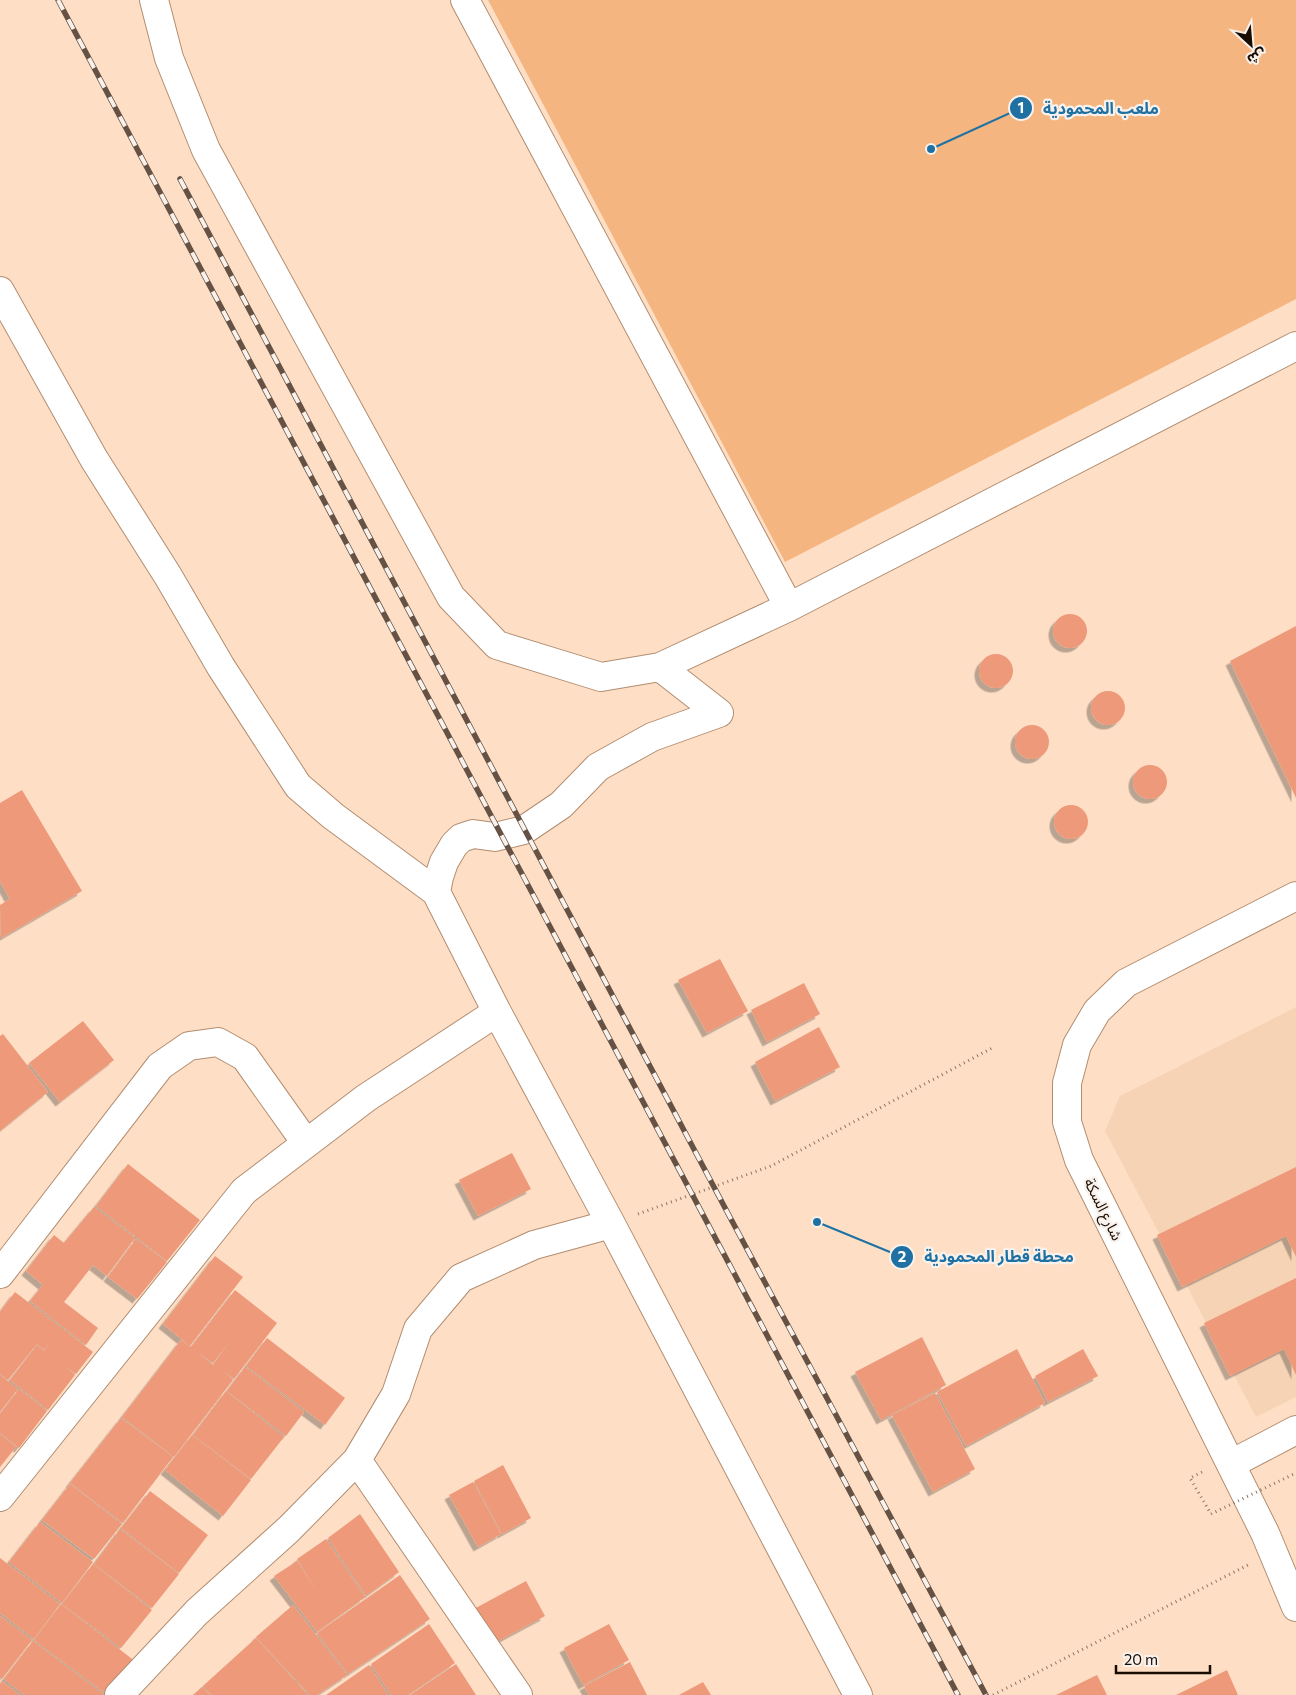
<svg xmlns="http://www.w3.org/2000/svg" width="1296" height="1695" font-family="Commissioner,'Noto Sans Arabic',sans-serif">
  <defs>
    <filter id="shadow"><feDropShadow dx="-4.5" dy="4.5" stdDeviation="0" flood-color="#0004"/></filter>
  </defs>
  <rect width="100%" height="100%" fill="#fedfc6"/>
  <path fill="#f6d3b5" d="M1296,1007V1397L1256,1417L1105,1131L1120,1096Z"/>
  <path fill="#f4b581" d="M488,0H1296V299L785,562Z"/>
  <path fill="#ee997a" fill-rule="evenodd" filter="url(#shadow)" d="M1053 631a17 17 0 1 1 34 0a17 17 0 1 1-34 0Z
    M1296,626V798L1230,661Z
    M979 671a17 17 0 1 1 34 0a17 17 0 1 1-34 0Z
    M1091 708a17 17 0 1 1 34 0a17 17 0 1 1-34 0Z
    M1015 742a17 17 0 1 1 34 0a17 17 0 1 1-34 0Z
    M1133 782a17 17 0 1 1 34 0a17 17 0 1 1-34 0Z
    M22,790L82,891L1,938L0,905L10,899L0,881V803Z
    M1054 822a17 17 0 1 1 34 0a17 17 0 1 1-34 0Z
    M720,959L748,1011L707,1033L678,980Z
    M804,983L820,1014L767,1042L751,1010Z
    M83,1021L114,1060L60,1102L29,1063Z
    M819,1027L840,1067L775,1101L755,1062Z
    M3,1034L48,1092L0,1131V1036Z
    M512,1153L531,1189L478,1216L459,1180Z
    M128,1164L200,1220L167,1261L96,1206Z
    M1296,1167V1257L1286,1236L1182,1287L1157,1235Z
    M94,1207L135,1238L107,1276L93,1265L64,1302L98,1328L86,1345L30,1301L43,1285L26,1271L54,1235L64,1243Z
    M136,1239L167,1262L137,1299L108,1277Z
    M215,1256L243,1277L190,1346L163,1324Z
    M1296,1278V1375L1284,1349L1230,1376L1204,1323Z
    M235,1290L277,1323L234,1379L223,1371L233,1380L174,1457L122,1417L181,1340L191,1347ZM231,1340L213,1365L197,1352L213,1363Z
    M15,1292L93,1352L76,1374L65,1366L75,1375L48,1410L10,1380L37,1345L44,1351L51,1341L44,1350L37,1344L8,1380L0,1374V1312Z
    M922,1337L946,1385L881,1420L855,1372Z
    M267,1338L345,1398L325,1425L246,1366Z
    M1017,1349L1045,1403L966,1446L937,1392Z
    M1083,1349L1098,1376L1048,1402L1035,1376Z
    M245,1367L304,1412L286,1436L227,1391Z
    M0,1375L18,1389L0,1412Z
    M19,1389L47,1411L19,1448L0,1433V1414Z
    M226,1391L284,1437L251,1479L193,1435Z
    M935,1393L975,1469L933,1492L892,1415Z
    M121,1418L173,1457L123,1523L70,1483Z
    M0,1434L16,1447L0,1467Z
    M192,1435L251,1480L223,1516L165,1470Z
    M503,1465L531,1518L502,1534L474,1481Z
    M473,1482L501,1534L478,1547L449,1495Z
    M70,1484L122,1524L94,1559L42,1520Z
    M150,1491L208,1535L179,1573L121,1528Z
    M360,1514L399,1572L366,1596L328,1538Z
    M40,1522L93,1562L62,1603L9,1562Z
    M120,1529L179,1574L152,1608L94,1564Z
    M326,1539L365,1597L317,1632L274,1576L297,1561L319,1594L297,1559Z
    M0,1558L60,1604L34,1639L0,1613Z
    M93,1564L152,1610L121,1648L62,1604Z
    M400,1575L430,1619L348,1674L317,1633Z
    M526,1581L545,1616L491,1645L472,1610Z
    M61,1604L136,1662L107,1695L34,1640Z
    M293,1605L347,1675L317,1695H310L256,1637Z
    M0,1616L32,1640L2,1679L0,1677Z
    M429,1624L455,1663L408,1695H391L371,1664Z
    M609,1624L629,1660L583,1685L564,1648Z
    M256,1638L308,1695H211L203,1686Z
    M33,1641L104,1695H24L4,1679Z
    M630,1662L647,1695H589L584,1686Z
    M456,1664L476,1695H410Z
    M369,1665L388,1695H326Z
    M1227,1670L1238,1695H1176Z
    M1097,1675L1107,1695H1056Z
    M2,1681L20,1695H0V1684Z
    M703,1682L711,1695H679Z
    M202,1687L210,1695H193Z"/>
  <g fill="none" stroke-linecap="round" stroke-linejoin="round">
    <defs>
      <path id="minor" d="M154,0L169,58L206,150L451,597L497,645L601,677L660,667
        M465,0L789,607
        M0,291L94,459L168,576L221,667L298,786L333,816L436,892L439,877L444,862L454,845L461,838L473,834L495,837L524,830L561,805L598,767L652,737L719,713L660,667L789,607L1296,346
        M436,892L497,1012L611,1224L858,1695
        M1296,896L1126,983L1097,1011L1077,1045L1067,1083V1122L1079,1160L1265,1533L1296,1607
        M0,1274L160,1066L189,1046L218,1042L245,1057L306,1143
        M357,1460L518,1695
        M1231,1464L1296,1430
        M0,1497L244,1191L366,1098L497,1012
        M119,1695L197,1612L289,1529L357,1460L396,1394L418,1329L461,1278L534,1245L611,1224"/>
    </defs>
    <use href="#minor" stroke="#b28d70" stroke-width="30"/>
    <path stroke="#8d7765" stroke-width="3" stroke-dasharray="1 4" stroke-linecap="butt" d="M638,1214L771,1166L994,1047
      M1202,1472L1190,1478L1211,1514
      M993,1695L1248,1565"/>
    <use href="#minor" stroke="#fff" stroke-width="28"/>
    <defs>
      <path id="rail" d="M58,0L958,1695
        M180,179L732,1221L986,1695"/>
    </defs>
    <use href="#rail" stroke="#655244" stroke-width="5.5"/>
    <use href="#rail" stroke="#f9f1eb" stroke-width="4" stroke-dasharray="11" stroke-linecap="butt"/>
    <path stroke="#8d7765" stroke-width="3" stroke-dasharray="1 4" stroke-linecap="butt" d="M1211,1514L1296,1473"/>
  </g>
  <g text-anchor="middle" dominant-baseline="central" stroke-width="4.5" stroke-linejoin="round" paint-order="stroke">
    <g font-size="15" fill="#190c03" stroke="#f9f1eb">
      <text transform="translate(1104 1209) rotate(64)">شارع السكة</text>
    </g>
  </g>
  <path fill="none" stroke="#1e71a2" stroke-width="2" d="M931 149L1021 108M817 1222L902 1257"/>
  <g fill="#1e71a2" stroke="#f9f1eb" stroke-width="2">
    <circle cx="931" cy="149" r="5"/>
    <circle cx="817" cy="1222" r="5"/>
    <circle cx="1021" cy="108" r="12"/>
    <circle cx="902" cy="1257" r="12"/>
  </g>
  <g font-size="15" text-anchor="middle" font-weight="bold" fill="#fff">
    <text x="1021" y="113">1</text>
    <text x="902" y="1262">2</text>
  </g>
  <g font-size="16" text-anchor="middle" font-weight="bold" fill="#1e71a2" stroke="#f9f1eb" stroke-width="4.5" stroke-linejoin="round" paint-order="stroke">
    <text x="1101" y="114">ملعب المحمودية</text>
    <text x="999" y="1262">محطة قطار المحمودية</text>
  </g>
  <g transform="translate(1251 45) rotate(154)" stroke="#f9f1eb" stroke-width="4" paint-order="stroke">
  <path d="M0-4L9 19L0 12L-9 19Z" fill="#190c03"/>
  <text y="-8" font-size="14" font-weight="bold" text-anchor="middle" fill="#190c03">ش</text>
  </g>
  <path d="M1116 1665v8h94v-8" fill="none" stroke="#190c03" stroke-width="2.5"/>
  <text x="1124" y="1665" font-size="15" fill="#190c03" stroke="#f9f1eb" stroke-width="4" paint-order="stroke">20 m</text>
</svg>
